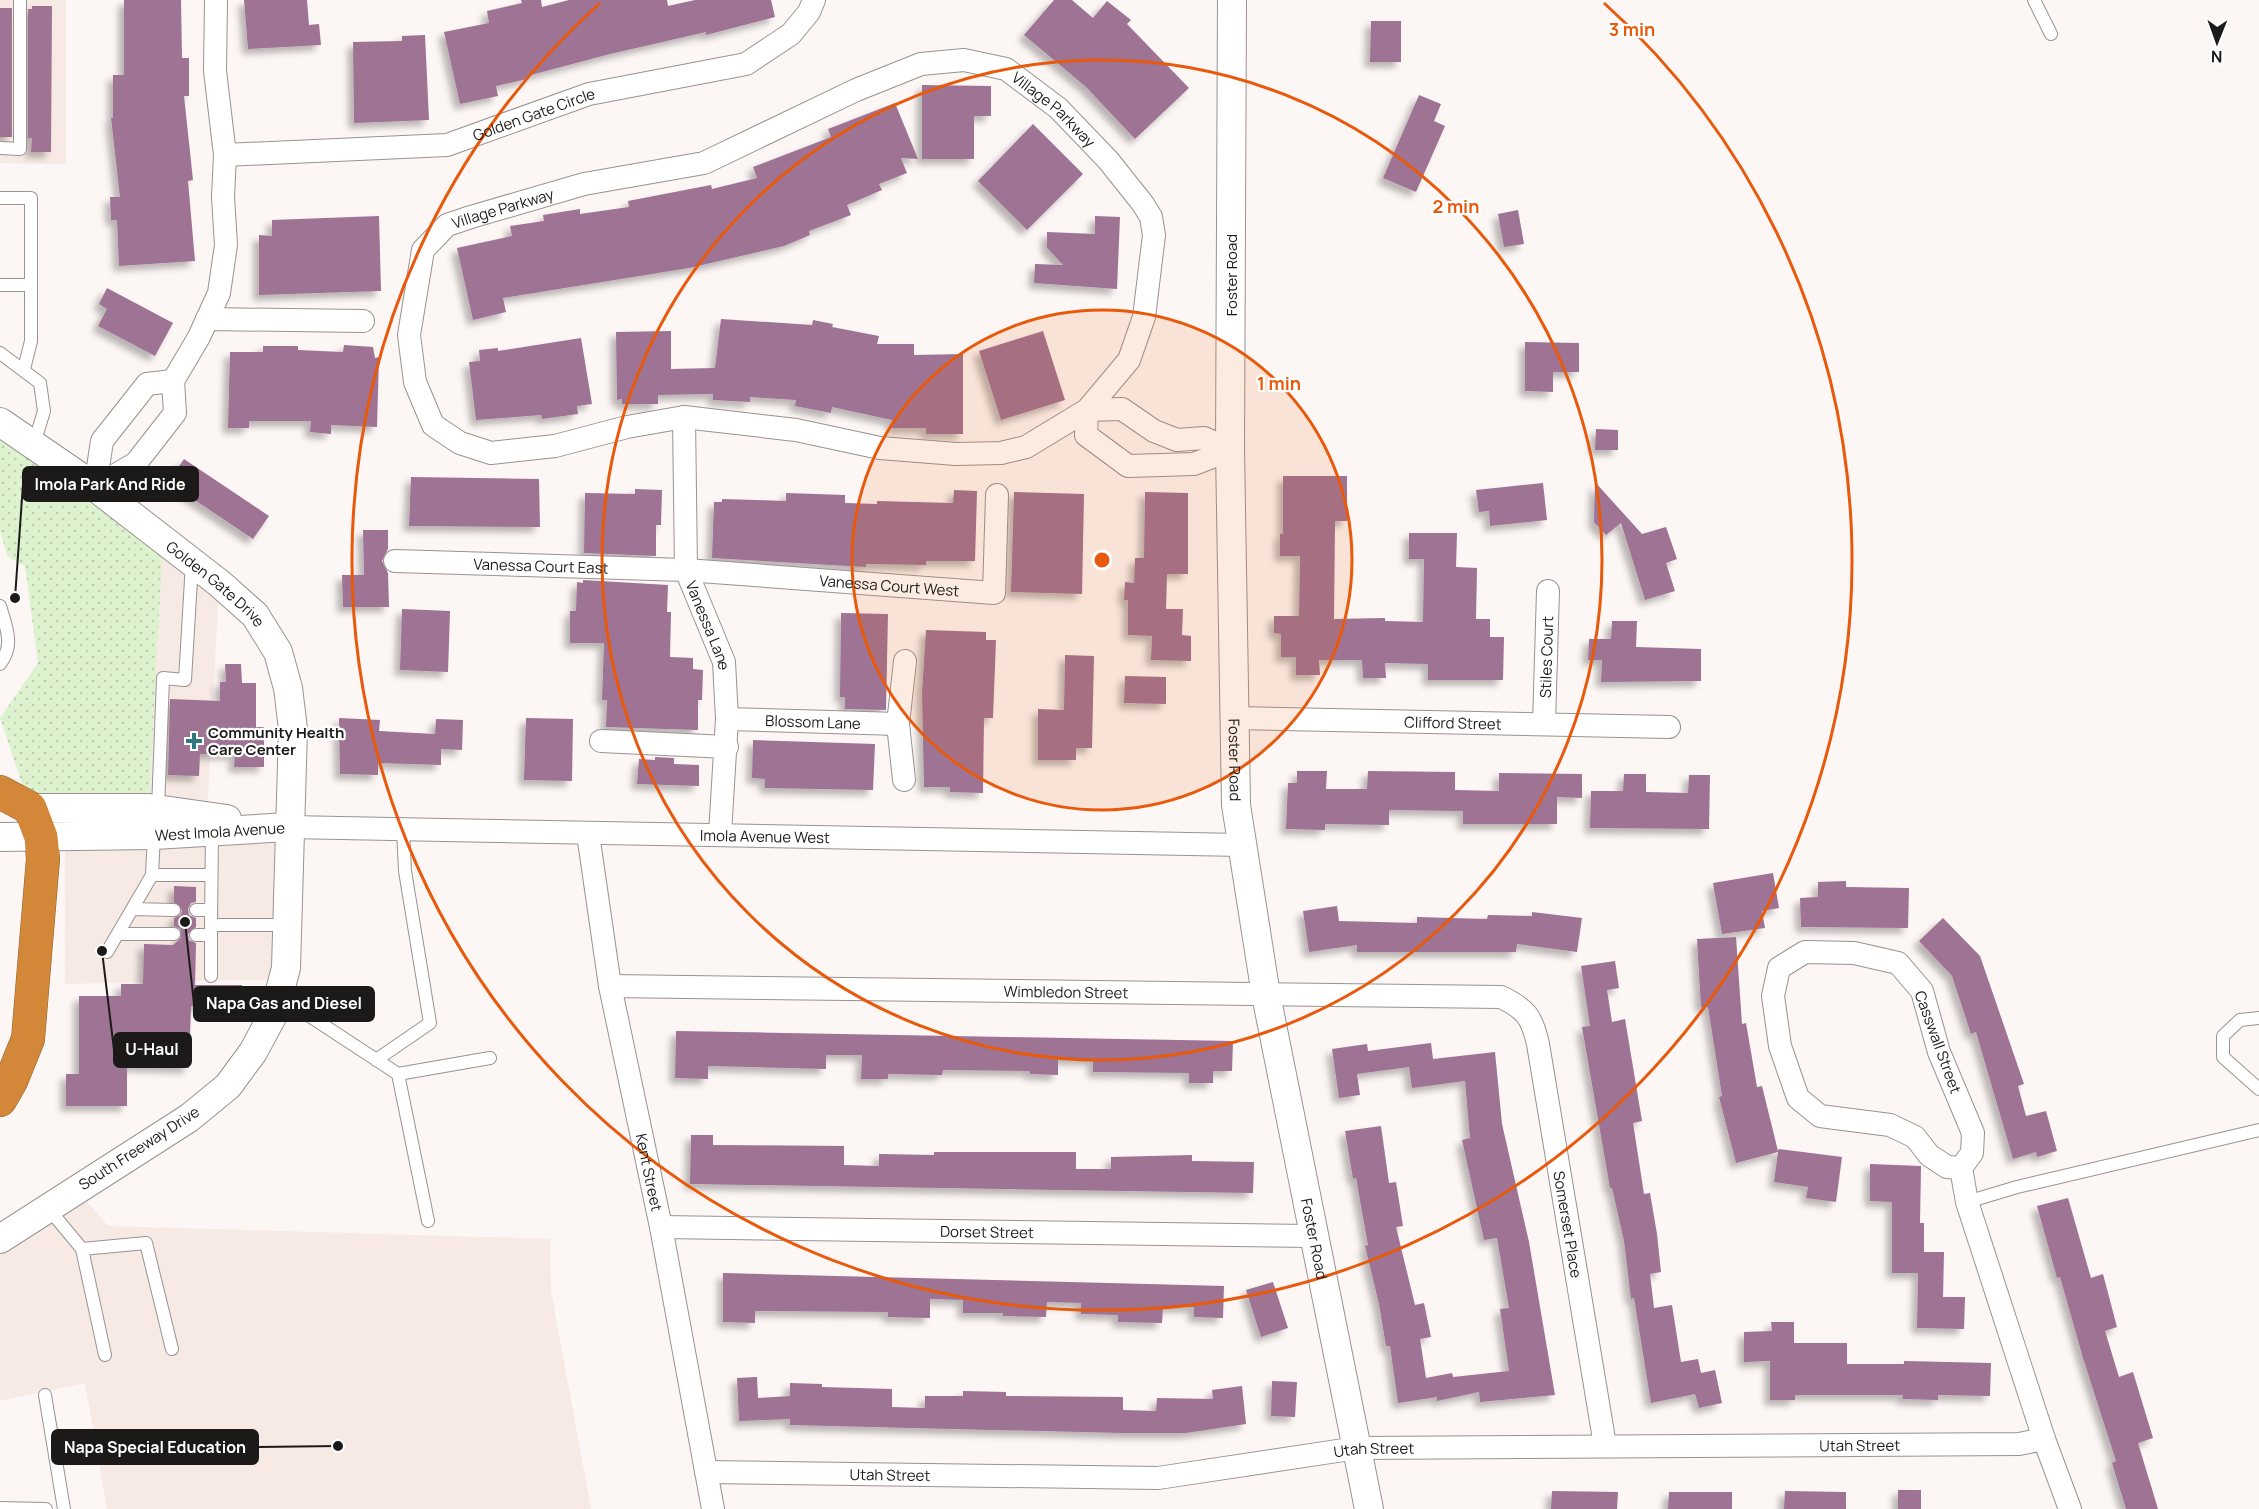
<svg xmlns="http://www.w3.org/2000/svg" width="2259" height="1509" font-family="Manrope,sans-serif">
  <defs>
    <pattern id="grass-dots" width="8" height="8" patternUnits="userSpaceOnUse" patternTransform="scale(1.5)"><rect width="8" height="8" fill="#ddf2ce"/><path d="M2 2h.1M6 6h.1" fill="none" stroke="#bdcfb0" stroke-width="1.8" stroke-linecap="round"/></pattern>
    <filter id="shadow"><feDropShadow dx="-5.5" dy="5.5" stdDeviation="3" flood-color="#0004"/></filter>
  </defs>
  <rect width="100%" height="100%" fill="#fcf6f4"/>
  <path fill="#f7e9e4" d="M0,0H66V164L0,163Z
    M163,540L219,583L207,816L149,808Z
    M288,827L283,979L65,984V836Z
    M77,1190L108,1226L550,1239L551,1291L591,1509H107L85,1383L0,1401V1239Z"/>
  <path fill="url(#grass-dots)" d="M0,422L163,540L149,808H30L0,718L38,663L25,566L8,557L0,532Z"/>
  <path fill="#9e7393" filter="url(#shadow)" d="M124,0H181L182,58H189V96H184L193,180L188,181L195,261L119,266L117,220H111L110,197H120L111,118H113V75H124Z
    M244,0H307L309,25L319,24L321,45L248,49Z
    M521,0H541L542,7L569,0H667L668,6L695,0H771L775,17L706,35V32L610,54L527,76V79L496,86L498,96L460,104L444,32L489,23L487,11L522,3Z
    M1054,0H1072L1093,18L1107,1L1131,20L1127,24L1189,88L1135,139L1086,87L1024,35Z
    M32,6H52L51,152H31L32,138H28V9H32Z
    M0,8H12V137H0Z
    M1371,21H1401V62H1370Z
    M425,35L429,120L354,123L353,42L402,41V36Z
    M922,85L991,86V116H974V159H922Z
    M1419,95L1441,104L1434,121L1445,126L1416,192L1383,178Z
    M895,103L918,159L901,158L907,173L879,184L882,190L847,205L851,215L809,231L810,235L784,246L689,268L503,298L506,312L473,320L457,248L512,236L510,226L544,221L543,215L580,209V214L629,207L628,201L711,185L712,189L757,178L753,167L831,137L828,129Z
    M1033,124L1083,174L1027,230L978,181Z
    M1518,210L1524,244L1504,247L1498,214Z
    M379,216L381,291L259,295V235L272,236V220Z
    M1095,216L1120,217L1117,289L1034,283L1035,264L1063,265L1047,248V232L1095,234Z
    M107,288L173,323L155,356L98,326L107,309L99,304Z
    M721,319L812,325L813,320L833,324L832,327L879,336L877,344H914V355L963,354V434H926V428H892V420L832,407L831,413L795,406L796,400L750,397V402L713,400V394L658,395V404H622V399L617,400L616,332L671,331V369L715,368Z
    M1043,331L1065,400L1001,420L979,351Z
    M581,338L592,404L577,406L578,414L542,419L541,415L476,420L469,362L480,361L479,350L498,348V351Z
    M1525,342L1579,343V372H1553V392L1525,391Z
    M344,345L373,347L375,358L379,357L377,427L331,425V434L310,432L311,421H249V428H228L230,352H263V346H298V350L343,352Z
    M1596,429L1618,430V450H1595Z
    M184,459L269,516L253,539L168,482Z
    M1283,476H1347V521H1335L1334,619L1385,618V621L1423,622L1424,559H1409V533H1457L1456,567L1477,568L1476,619H1490V637H1504L1503,680H1428V664L1385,663L1386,678H1363L1362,660H1319L1320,675H1296V657H1281V634L1274,633V616H1299L1300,556H1280V534H1283Z
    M411,477L539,479L540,527L409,526Z
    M1595,482L1642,534L1666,527L1677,559L1666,563L1675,591L1645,600L1621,523L1606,535L1594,522Z
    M1543,483L1547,520L1490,526L1489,511L1479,512L1476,490Z
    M635,489L662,490L661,525H656V556L584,553L585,493L635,494Z
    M954,490L977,491L975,561H926V565L866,564V567L712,558L714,502H722V499L786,501V493L845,495V503L877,504V501L953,503Z
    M1014,492L1084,494L1082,594L1011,592Z
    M1145,492L1188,493V574H1167L1166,609H1183L1182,635L1191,636V661L1151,660L1152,636L1128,635V600H1124L1125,582L1134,583L1135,558H1144Z
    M363,530H388V549L382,561L388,573L389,607H343L342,575H364Z
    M583,580L668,585L667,612H671L670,657L693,658V669L703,670L702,700H698V730L606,727L607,700H602L604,643H570V611H576L577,582L583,583Z
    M402,609L450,611L448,672L400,670Z
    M841,613L888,614L886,710L845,709V697H840Z
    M1612,621H1637L1636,647L1701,649V681L1601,682L1602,660H1588L1589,639H1611Z
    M926,630L986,632V640H996L993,718H984L983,793L950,792V787H924L922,693Z
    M1065,655L1094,656L1092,748H1076V760H1038V709L1064,710Z
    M225,664H241L242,683H256V727H264V767H234L235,754H200L199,776L168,775L170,699L220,701V682H226Z
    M1125,676L1166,677V704L1124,703Z
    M339,718L380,720L379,731L435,734L436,719L463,720L462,750L441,749V765L378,763V775L340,774Z
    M526,718L573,719L572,781L524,780Z
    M753,740L875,744L873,790L765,788V779L752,778Z
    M655,757L674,758V764L699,765V786L637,784L639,759L655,760Z
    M1297,771H1327L1326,789H1367L1368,771L1455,772V790L1499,791V773L1582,774V798L1557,797V824H1463V811L1389,810V825L1325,824V830L1286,829L1288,783H1297Z
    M1624,774H1646V792L1688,793L1689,775H1710L1709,829L1590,828L1591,791H1623Z
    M1773,873L1779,908L1762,911L1765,928L1722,934L1713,883Z
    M1846,881V887L1909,888L1908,928L1801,927L1800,898L1818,897V882Z
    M174,886L196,887V902L191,903L188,909L189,915L196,918V927L188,934L189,940L196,943L195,985H242V1006H191L189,1068L127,1066V1106H66V1074H79V996H121V984H143L144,944L173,945L181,938V929L174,926V918L181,915L182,910L174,902Z
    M1337,906L1339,921L1417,923V917L1487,919L1488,915L1532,916V912L1582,918L1577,952L1517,944L1516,952H1357V945L1309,952L1303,911Z
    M1943,918L1980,956L2024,1084L2018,1086L2026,1116L2046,1111L2057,1151L2037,1157L2036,1152L2013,1159L1976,1032L1971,1034L1952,976L1919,941Z
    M1736,937L1742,1024L1746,1023L1757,1087L1762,1086L1778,1151L1779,1149L1842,1157L1836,1202L1806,1198L1808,1187L1774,1182L1778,1152L1736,1163L1719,1097L1722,1096L1708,1007H1701L1697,939Z
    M1615,961L1619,988L1607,990L1612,1022L1625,1019L1642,1121L1633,1123L1644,1194L1650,1193L1657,1234L1661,1272L1650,1274L1654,1308L1672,1305L1681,1362L1698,1359L1701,1373L1715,1370L1722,1403L1699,1408L1695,1394L1651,1403L1634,1298L1631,1299L1624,1241L1612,1188H1610L1582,1027L1590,1026L1581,966Z
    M676,1031L1233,1041L1232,1071H1213V1083H1189V1073L1093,1072V1060L1058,1059V1075L1030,1074V1071L943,1070L942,1075L888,1074V1079H861L862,1055H826V1069L708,1066V1079L675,1078Z
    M1431,1043L1433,1059L1495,1052L1502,1124L1529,1242L1555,1395L1480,1402L1479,1392L1437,1401V1397L1398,1403L1390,1346H1386L1379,1304L1365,1246L1368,1245L1356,1178L1353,1179L1345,1131L1381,1126L1389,1183L1396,1182L1403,1226L1396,1227L1415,1305L1424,1303L1431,1337L1420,1339L1426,1378L1452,1373L1453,1377L1509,1371L1500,1309L1509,1308L1497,1238L1484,1240L1462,1140L1470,1138L1465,1081L1412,1088L1409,1067L1357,1074L1360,1095L1339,1098L1332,1049L1367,1044L1368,1051Z
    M691,1135H713V1145L844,1146V1165L879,1166V1154L934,1155V1152H1076V1169H1111V1157L1192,1155V1161L1254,1162L1253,1193L690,1184Z
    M1870,1164L1921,1166L1920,1223H1924V1252H1944L1943,1297H1965L1964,1329L1917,1328L1918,1273H1892V1202L1870,1201Z
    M2068,1198L2091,1278L2103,1274L2117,1327L2105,1331L2119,1377L2133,1372L2153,1438L2138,1443L2158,1509H2126L2112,1463L2116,1461L2083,1358L2060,1277L2057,1278L2037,1206Z
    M723,1273L1224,1286L1223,1318L1194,1317V1307H1163L1162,1323L1118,1322V1315L1081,1314V1303L1047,1302L1046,1317L1003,1316V1313H963V1300L930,1299V1318L888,1317V1312L755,1311V1323L723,1322Z
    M1273,1282L1288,1328L1261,1337L1246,1290Z
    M1771,1322H1794V1343H1847V1364H1904V1361L1991,1363L1990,1396L1938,1395V1400L1902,1399L1903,1395H1795V1400H1770V1361L1744,1362V1332L1772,1331Z
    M757,1377L758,1398L790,1396V1383L822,1384V1387L892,1389V1407L925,1408V1396H963V1391L1006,1392V1396L1123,1397V1410L1156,1411L1157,1398L1213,1399L1212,1390L1242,1386L1246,1424L1186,1433H1122L790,1425V1419L739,1421L737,1378Z
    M1272,1381L1297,1382L1295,1417L1271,1416Z
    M1898,1490H1921V1509H1898Z
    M1552,1491L1618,1492L1617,1509H1551Z
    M1785,1491L1846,1492V1509H1784Z
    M1669,1492H1732V1509H1668Z"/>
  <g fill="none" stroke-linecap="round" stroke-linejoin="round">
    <defs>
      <path id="service" d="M2034,0L2051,34
        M0,148L20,149V0
        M0,198H31V341L24,369
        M0,285H30
        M0,353L40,383L44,411L34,444
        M0,606C6,627 15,645 0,664
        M158,809L163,678L185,680L192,563
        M212,831L211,925H286
        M154,835L152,875H210
        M132,909L174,910
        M196,910H211
        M118,934H174
        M196,935H211
        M107,952L152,875
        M211,976V925
        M279,996L398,1074
        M2259,1018L2240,1020L2223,1036V1057L2259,1089
        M376,1060L430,1023L405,871L403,830
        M1967,1202L2017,1187L2259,1130
        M48,1208L82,1249L146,1243L172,1349
        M428,1221L398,1074L490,1058
        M82,1249L105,1355
        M45,1395L64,1509
        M0,1508L46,1509"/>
      <g id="minor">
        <path id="s1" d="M216,0L215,71L225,155L447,145L589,94L746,64L791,34L809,12L814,0"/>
        <path d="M207,319L363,321"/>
        <path id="s2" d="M684,417L686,570L724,662L727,719L720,834"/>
        <path id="s3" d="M1230,450L1204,438L1177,440L1154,431L1122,409L1087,410L1026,447L1001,453L956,454L880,448L796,430L684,417L627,427L555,446L491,453L460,443L433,425L415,382L409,335L423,250L447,225L471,217L584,184L704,163L856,90L921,64L964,60L1006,69L1058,108L1108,160L1143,204L1151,217L1154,235L1144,317L1129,360L1087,410L1086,435L1128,466L1194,464L1230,450"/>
        <path d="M95,487L136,463L175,413L173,381L199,337L219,293L226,245L223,197L225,155"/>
        <path d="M95,487L102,441L147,384L173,381"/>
        <path id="s4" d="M395,561L686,570L994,593L997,495"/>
        <path id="s5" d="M1235,718L1669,727"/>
        <path id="s6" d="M727,719L898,724"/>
        <path id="s7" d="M1544,723L1548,591"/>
        <path d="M601,741L727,747"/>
        <path d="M904,780L898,724L905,661"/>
        <path id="s8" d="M288,827L1242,845"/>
        <path id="s9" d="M588,834L610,986L661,1227L713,1509"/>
        <path id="s10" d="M610,986L1501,997C1526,1009 1532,1017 1538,1044L1605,1445"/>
        <path d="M1961,1168L1947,1167L1929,1155L1915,1137L1890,1125L1820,1116L1798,1098L1780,1046L1773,996L1779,968L1805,952L1854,953L1898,963L1922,991L1939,1052L1973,1133L1972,1153L1961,1168L1967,1202L2044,1439L2070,1509"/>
        <path id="s11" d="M661,1227L1312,1236"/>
        <path id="s12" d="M706,1472L1158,1478L1357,1448L2019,1444L2044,1439"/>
      </g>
      <g id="tertiary">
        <path id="s13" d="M1232,0L1230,450L1236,805L1266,995L1369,1509"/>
        <path id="s14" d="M0,422L95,487L219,583L255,615L278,652L288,688L293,729L286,968L274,1013L253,1052L228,1086L189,1118L0,1239"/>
        <path d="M30,808H149L227,819"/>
        <path id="s15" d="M0,837L154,835L288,827"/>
      </g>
      <path id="motorway" d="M0,792L30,808L41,837L43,859L28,1039L11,1081L0,1100"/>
    </defs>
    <use href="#service" stroke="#989391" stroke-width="14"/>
    <use href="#minor" stroke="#989391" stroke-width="24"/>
    <use href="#tertiary" stroke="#989391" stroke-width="30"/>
    <use href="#motorway" stroke="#92622d" stroke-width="34"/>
    <use href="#service" stroke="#fff" stroke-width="12"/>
    <use href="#minor" stroke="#fff" stroke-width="22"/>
    <use href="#tertiary" stroke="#fff" stroke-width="28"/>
    <use href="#motorway" stroke="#d28838" stroke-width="33"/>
  </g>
  <circle cx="1102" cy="560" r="250" fill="#e8590c" fill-opacity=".12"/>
  <g fill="none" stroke="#e8590c" stroke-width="3">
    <circle cx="1102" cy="560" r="250"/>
    <circle cx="1102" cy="560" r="500"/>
    <path d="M1604 3A750 750 0 1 1 600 3"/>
  </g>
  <path fill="#2f7781" stroke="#fff" stroke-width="2" d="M191 732h6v6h6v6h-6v6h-6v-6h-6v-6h6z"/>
  <g text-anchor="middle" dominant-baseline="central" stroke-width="4.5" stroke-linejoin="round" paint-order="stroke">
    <g font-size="15" fill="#1c1a19" stroke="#fff">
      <text stroke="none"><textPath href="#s3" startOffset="1700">Village Parkway</textPath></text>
      <text stroke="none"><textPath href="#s1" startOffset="470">Golden Gate Circle</textPath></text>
      <text stroke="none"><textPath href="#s3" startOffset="1106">Village Parkway</textPath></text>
      <text transform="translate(1231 275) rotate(-90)">Foster Road</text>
      <text stroke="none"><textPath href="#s4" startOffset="146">Vanessa Court East</textPath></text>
      <text stroke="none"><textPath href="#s4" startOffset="495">Vanessa Court West</textPath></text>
      <text stroke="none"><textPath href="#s14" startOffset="270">Golden Gate Drive</textPath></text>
      <text stroke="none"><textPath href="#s2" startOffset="213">Vanessa Lane</textPath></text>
      <text stroke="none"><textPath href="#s7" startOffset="66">Stiles Court</textPath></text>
      <text stroke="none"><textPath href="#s6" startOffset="86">Blossom Lane</textPath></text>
      <text stroke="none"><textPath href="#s5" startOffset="218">Clifford Street</textPath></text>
      <text stroke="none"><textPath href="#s13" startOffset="760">Foster Road</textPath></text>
      <text stroke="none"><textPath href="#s15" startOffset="220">West Imola Avenue</textPath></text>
      <text stroke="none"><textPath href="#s8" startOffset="477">Imola Avenue West</textPath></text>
      <text stroke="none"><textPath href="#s10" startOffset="456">Wimbledon Street</textPath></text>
      <text transform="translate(1938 1042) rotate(70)">Casswall Street</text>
      <text transform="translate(139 1148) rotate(-33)">South Freeway Drive</text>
      <text stroke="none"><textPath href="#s9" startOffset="344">Kent Street</textPath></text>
      <text stroke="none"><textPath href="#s10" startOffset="1137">Somerset Place</textPath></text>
      <text stroke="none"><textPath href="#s11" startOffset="326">Dorset Street</textPath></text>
      <text stroke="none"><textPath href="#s13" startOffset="1246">Foster Road</textPath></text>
      <text stroke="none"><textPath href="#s12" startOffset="1156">Utah Street</textPath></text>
      <text stroke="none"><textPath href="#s12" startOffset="670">Utah Street</textPath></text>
      <text stroke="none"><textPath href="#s12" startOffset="184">Utah Street</textPath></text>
    </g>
    <g font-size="15" font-weight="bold" fill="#1c1a19" stroke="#fff" text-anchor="start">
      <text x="208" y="732">Community Health<tspan x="208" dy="17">Care Center</tspan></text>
    </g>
  </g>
  <circle cx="1102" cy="560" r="9" fill="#e8590c" stroke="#fff" stroke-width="3"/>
  <g font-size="18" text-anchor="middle" font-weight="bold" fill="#e8590c" stroke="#fff" stroke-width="4.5" stroke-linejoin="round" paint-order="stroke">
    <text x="1632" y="36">3 min</text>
    <text x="1456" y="213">2 min</text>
    <text x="1279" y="390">1 min</text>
  </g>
  <path fill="none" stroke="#1c1a19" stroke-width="2" d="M15 598L23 484M185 922L194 1004M102 951L114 1050M338 1446L258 1447"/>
  <g fill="#1c1a19" stroke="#fff" stroke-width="2">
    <circle cx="15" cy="598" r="6"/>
    <circle cx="185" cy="922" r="6"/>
    <circle cx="102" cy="951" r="6"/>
    <circle cx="338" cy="1446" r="6"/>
  </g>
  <g fill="#1c1a19" stroke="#1c1a19" stroke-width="2">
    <rect x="23" y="467" width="175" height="34" rx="6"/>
    <rect x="194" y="987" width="180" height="34" rx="6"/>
    <rect x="114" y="1033" width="77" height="34" rx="6"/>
    <rect x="52" y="1430" width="206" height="34" rx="6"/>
  </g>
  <g font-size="16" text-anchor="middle" font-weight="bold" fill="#fff">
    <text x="110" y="490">Imola Park And Ride</text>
    <text x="284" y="1009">Napa Gas and Diesel</text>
    <text x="152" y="1055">U-Haul</text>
    <text x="155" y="1453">Napa Special Education</text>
  </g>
  <g transform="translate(2217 42) rotate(181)" stroke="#ffffff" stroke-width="4.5" paint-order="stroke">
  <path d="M0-4.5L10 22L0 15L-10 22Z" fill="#1c1a19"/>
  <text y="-9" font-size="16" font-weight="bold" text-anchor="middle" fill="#1c1a19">N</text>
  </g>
</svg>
